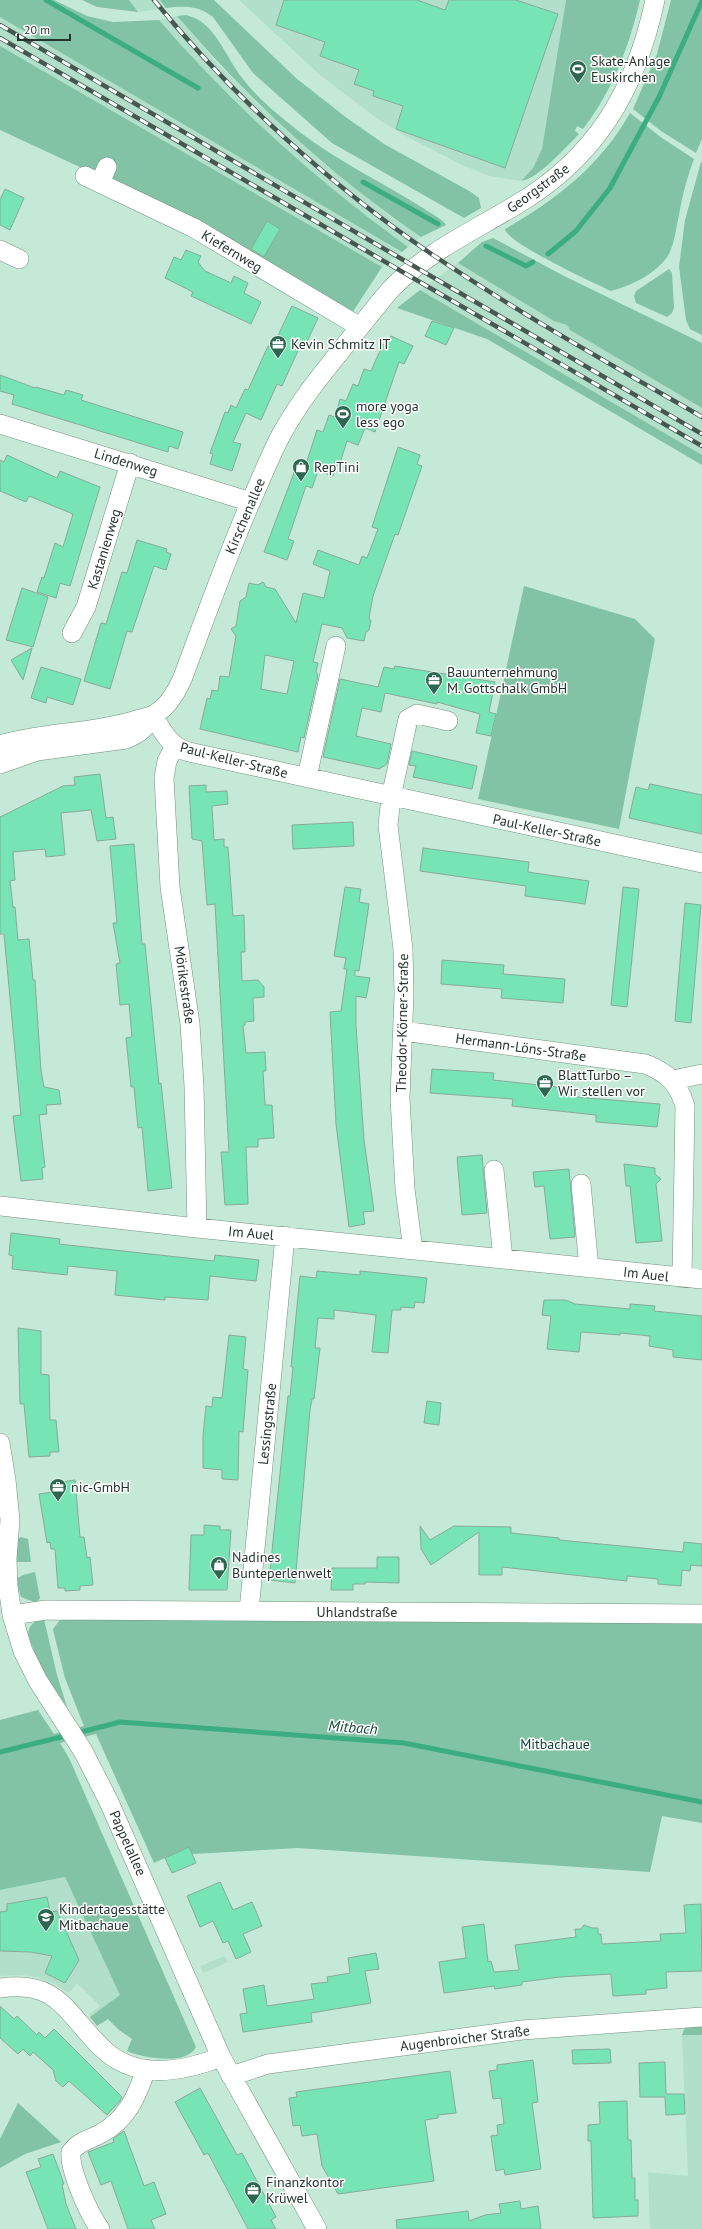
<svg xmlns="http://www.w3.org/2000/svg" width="702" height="2229" font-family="'PT Sans',sans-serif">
  <rect width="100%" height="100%" fill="#c5e9d7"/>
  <path fill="#b2dfc9" d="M129,0H160L166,8L138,12Z
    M239,0H566L542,149L533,168L521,181L489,176L460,164L404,135L378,119L320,75Z
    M177,16L217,63L257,103L323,163L391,217L421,237L408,247L344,199L286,150L211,79L159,20Z
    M0,17L165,113L402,252L382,267L0,46Z
    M458,263L554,321L567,325L570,330L702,408V455L420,290Z
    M65,1877L121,1995L90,2017L89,2015L100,2006L77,1983L69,1993L53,1983L37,1977L21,1975L0,1976V1890Z
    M225,1956L228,1962L203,1973L200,1966Z
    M682,2035H702V2229H650L648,2172L688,2176Z"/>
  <path fill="#81c3a4" d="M0,0H54L87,16L113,22L159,20C233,106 317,181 408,247L402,252L0,17Z
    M82,0H129L138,12L97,7Z
    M160,0H214L297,79L347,118L384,144L471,192L479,198L481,208L464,218L332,143L253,73L213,17C198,5 183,6 166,8Z
    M566,0H640C629,47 613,90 583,129L577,126L575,131L579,134C566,147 538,179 521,181L533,168L542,149Z
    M671,0H702V139L696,153L661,131L633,109L657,54Z
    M186,15C216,22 225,57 243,79C259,100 281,117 301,133C339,162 382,182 423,208C429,212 444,220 446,225L421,237C330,175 249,100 177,16Z
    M0,46L382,267L352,313L112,178L95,171L84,169L0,130Z
    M630,113L662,138L694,159C687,177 682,196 679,215C676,227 675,242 669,254C658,273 631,286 611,291C594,283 507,243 505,229C556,200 601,165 630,113Z
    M701,162L702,163V335L690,329L686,320L679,267L685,220Z
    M493,238L564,276L702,343V408L570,330L567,325L554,321L458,263L482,242Z
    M669,269L672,273L674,308L672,313L667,317L636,303L634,296L636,291Z
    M420,290L702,455V465L487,339L397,308Z
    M524,586L635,619L655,639L619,829L478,799Z
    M21,1537L28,1539L31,1562H16L17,1540Z
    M35,1572L40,1598L37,1603L21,1597L16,1579L23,1575Z
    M62,1617L702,1622V1823L662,1816L650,1872L298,1848L192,1854L189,1847L154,1863L96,1734L60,1743L69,1758L196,2047C187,2066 142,2058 127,2051L132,2039L119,2030L108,2019L97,2026L90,2017L120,1995L65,1877L0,1890V1720L38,1710L54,1734L84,1726L65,1678L54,1634L53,1629Z
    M44,1619L57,1675L67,1707L41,1669L28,1635C29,1624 34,1621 44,1619Z
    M702,2026V2035H682L685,2027Z
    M18,2103L61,2142L25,2154L0,2168V2139Z"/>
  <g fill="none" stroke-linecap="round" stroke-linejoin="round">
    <path stroke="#3bad81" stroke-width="5" d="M46,0L198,88
      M363,182L438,224
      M486,246L526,266L533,262
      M548,254L576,231L610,188L659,97L702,1
      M77,1733L120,1722L404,1743L702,1802
      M0,1752L69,1735"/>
  </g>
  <path fill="#77e4b5" stroke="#8a9" fill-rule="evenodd" d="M284,0H417L445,10L449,0H516L558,14L505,168L396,129L403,106L373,96L374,91L354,84L359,70L320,56L325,42L276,25Z
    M5,189L24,198L10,230L0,225V200Z
    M267,221L280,229L264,257L251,249Z
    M186,250L201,256L198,262L205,271L231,283L234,276L248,283L244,293L261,302L251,324L191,296L193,292L165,278L174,257L181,260Z
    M292,306L318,318L305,346L301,344L282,386L277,384L261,420L246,413L233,442L241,444L232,471L210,464L213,454L210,453L225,412L228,413L231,405L236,408L245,389L248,390L268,346L272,348Z
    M432,321L454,328L446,345L425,336Z
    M391,336L413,346L404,364L399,362L375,432L365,428L358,445L347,441L340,463H338L333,476L318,471L312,488L306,486L288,539L294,541L287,560L264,552L295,470L303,473L317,430L323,432L329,415L335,417L340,399L346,401L353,384L358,386L364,369L371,371L383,344L386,346Z
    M0,375L35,388L36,387L64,395L66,390L83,395L81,400L183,432L178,449L169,446L168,452L12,404L14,395L0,391Z
    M398,447L420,455L417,464L422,466L398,535L395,534L373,596L369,618L371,621L369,630L366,632L364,641L347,638L342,628L322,624L313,662L318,663L316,672L318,675L304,738L301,737L298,752L200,729L207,698L210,699L212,690L218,691L220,676L229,677L236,636L231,629L236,626L240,601L246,597L249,583L258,585L263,582L266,587L275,589L296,623L303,593L324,598L330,571L313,564L318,550L359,565L362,556L367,558L378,529L372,527ZM265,655L294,661L287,694L261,689Z
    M7,455L57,478L60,471L100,487L70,586L60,583L56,598L37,592L42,577L44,578L55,543L63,547L73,514L29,496L26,502L0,491V460L4,462Z
    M137,540L167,549L166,552L171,554L166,570L154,566L132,632L127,631L110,689L84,681L101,623L106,624L122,572L127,573Z
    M22,588L48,597L33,647L6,640Z
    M32,648L23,680L11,660Z
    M395,666L495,682L489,712L496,714L491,736L476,733L480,714L437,702V704L385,693L381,712L362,708L356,736L391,744L387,764L379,769L323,757L340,679L378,687L384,667L394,669Z
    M41,667L81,679L73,705L47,697L46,703L31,698Z
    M412,751L477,766L472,789L413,777L416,766L409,765Z
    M100,774L106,818L113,817L116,839L97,841L91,810L61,813L65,855L46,857L45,849L13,852L15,880L10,881L13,907H15L18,940L29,939L33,980H35L41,1071L44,1087L59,1090L61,1104L46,1105L47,1114L39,1115L45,1167L42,1168L43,1179L21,1181L13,1116L21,1115L4,934H0V817L63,786L75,785L74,777Z
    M650,784L702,795V834L629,818L636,787L648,790Z
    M206,785V792L227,791L228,804L212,806L214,840L224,839V847H228L233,916L244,915L245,952H241L242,981L258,980L264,987V997L253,998L254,1021L245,1022V1025L243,1026L246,1053L265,1052L266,1071H263L265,1105H272L274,1138L258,1139V1147H246L248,1204L225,1205L221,1152H229L215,904L207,905L202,841L192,839L189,786Z
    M353,822L354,846L293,849L292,825Z
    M134,844L142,944H145L159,1084L161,1083L172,1188L148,1191L142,1127L138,1128L134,1087H131L126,1038L132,1037L129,1004L120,1005L116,964L120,963L113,923H117L110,846Z
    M423,848L529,862L528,872L589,881L585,904L525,896L526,886L420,871Z
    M345,887L361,889L359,902L369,904L359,971L355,970V976L370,978L366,998L356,996V1026L364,1140L374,1211L363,1212L365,1224L349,1227L336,1124L330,1012L341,1011L347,969H344L346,958L334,956Z
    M623,887L639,889L627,1007L611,1005Z
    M685,903L701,905L691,1023L675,1021Z
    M442,960L504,965L503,974L565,979L563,1003L501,998L502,989L441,984Z
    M432,1069L494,1073L493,1080L576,1089V1097L660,1104L657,1127L596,1122V1115L512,1106L513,1099L430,1093Z
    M482,1155L487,1213L462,1215L457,1157Z
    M624,1164L655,1168V1174L661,1179L656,1184L662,1241L636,1243L630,1186H626Z
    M569,1169L575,1237L550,1239L544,1186L535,1187L533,1172Z
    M11,1233L60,1239L59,1244L214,1261L215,1255L259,1260L256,1281L210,1276L208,1300L165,1297V1300L115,1295L117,1271L68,1266L67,1275L12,1269L13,1256L9,1255Z
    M317,1271L360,1275V1271L427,1278L424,1303L415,1302L414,1308L401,1307V1310H392L388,1353L372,1352L376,1315L334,1310V1319L318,1318L315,1348H320L314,1399H312L310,1410L295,1583L269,1580L288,1396H290L293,1367H291L300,1276L316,1278Z
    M544,1300H566L575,1304L630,1309V1304L655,1306L654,1311L702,1316V1360L673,1357V1350L649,1346L650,1336L620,1333V1335L581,1332L579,1352L547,1349L551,1316L542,1315Z
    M18,1328L41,1331V1374L49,1375L50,1420H56L59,1452H50V1456L29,1457L24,1404H20Z
    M229,1335L246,1337L243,1369L248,1370L243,1432L239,1431L238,1480L222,1479V1470L203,1468V1435L206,1406L212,1407L213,1397L222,1398Z
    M427,1401L441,1403L439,1425L424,1423Z
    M75,1480L80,1537H84L87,1558L90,1557L93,1585L80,1586V1590L65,1591V1588H58L55,1549H51L50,1542L47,1543L39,1494L59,1491L62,1482Z
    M204,1525L220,1526V1530H231L227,1590H189L191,1535H204Z
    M420,1526L430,1540L454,1526L511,1527V1533L559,1538V1540L683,1552L684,1542L702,1544V1566L691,1565L690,1571L682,1570L681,1586L658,1584V1579L627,1576V1581L502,1567V1575H479V1532L431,1565L421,1549Z
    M377,1557H399V1583L365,1582V1584H353V1590H331L332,1568H377Z
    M189,1847L196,1863L172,1873L165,1858Z
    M220,1882L233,1910L252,1902L262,1926L243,1934L251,1952L236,1959L228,1941L223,1943L213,1921L200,1927L187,1896Z
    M47,1897L50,1912L57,1911L79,1960L65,1983L45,1973L52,1956L31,1952L0,1951V1912L7,1911V1904Z
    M701,1904L702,1971L666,1972L667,1988L646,1990V1994L613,1996L611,1974L560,1977L522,1982V1985L495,1989L494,1986L444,1993L439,1962L466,1958L462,1927L484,1924L488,1962L491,1961L494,1972L519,1970L515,1945L576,1937L575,1929H581L584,1925L592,1928H598V1934H601L602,1944L661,1941L660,1934L686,1933L684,1905Z
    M376,1953L379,1969L365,1971L371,2003L311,2013L312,2022L243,2032L240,2014L247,2013L243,1989L264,1985L267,2006L314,1999L311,1984L328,1982L327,1977L350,1973L348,1958Z
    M0,2006L14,2019L17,2016L37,2035L39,2032L45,2038L54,2029L122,2097L120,2101L107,2115L69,2081L63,2087L56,2081L53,2070L33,2052L30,2056L23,2049L18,2054L0,2038Z
    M610,2049L611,2063L573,2064L572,2050Z
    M533,2060L538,2102L532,2103L541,2169L505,2175L504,2169L496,2171L491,2136L498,2135L497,2125L504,2124L501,2098L493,2099L489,2071L497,2070V2065Z
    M665,2062L666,2094H684L685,2114L666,2115L665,2097H640L639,2063Z
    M450,2071L456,2113L438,2115V2118L425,2120L434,2181L338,2194L322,2166L317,2134L302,2136L300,2125L293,2126L289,2098L297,2097L296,2092Z
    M200,2088L237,2155L242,2153L276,2217L271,2220L276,2229H248L208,2153L204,2155L175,2102Z
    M627,2101L628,2140H631L632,2178H635V2200H638V2216L593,2218L591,2141H588V2125L600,2124L599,2102Z
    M124,2131L144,2186L154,2182L166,2214L151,2220L155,2229H128L111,2181L101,2185L88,2152L114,2142L113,2139Z
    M53,2154L64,2184H62L66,2204L76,2229H48L26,2172L41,2167L38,2159Z
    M520,2201L521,2209L538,2206L541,2229H397L396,2220L468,2211L469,2221L485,2215L501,2213L499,2204Z"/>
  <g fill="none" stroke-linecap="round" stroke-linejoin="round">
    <defs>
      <path id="street" d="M85,176L194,228L360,327
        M100,183L107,167
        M0,250L19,259
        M0,424L251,502
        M72,633L86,607L130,463
        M153,715C162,731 170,747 189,752L702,863
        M0,745C44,732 89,734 133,721C139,719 147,718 153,715C168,708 177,691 183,677C205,618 226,559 251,501C261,479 270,456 281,435C303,395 331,363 359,328C370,315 380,301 392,288C427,252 473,231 516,205C596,158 636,90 655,0
        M175,746L167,761L164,778L170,887L190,1024L194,1086L197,1228
        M0,764L37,751L126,739C140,733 146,728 153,715
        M307,777L336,646
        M403,1031L645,1064C667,1072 678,1083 685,1106L682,1278
        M673,1080L702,1074
        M494,1170L503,1259
        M581,1184L589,1268
        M0,1206L197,1228L702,1279
        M413,1250L405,1189L400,1098L404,994L403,949L388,825L391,797L408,719L417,714L448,721
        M0,1443L6,1480L10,1520L7,1559L8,1586L12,1615L23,1651L38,1681L83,1751L109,1802L221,2057L317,2229
        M249,1611L285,1236
        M12,1615L46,1610L702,1614
        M0,1988C57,1980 65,2011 99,2045C133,2081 179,2073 221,2057
        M231,2076L268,2064L522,2030L702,2017
        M100,2229C89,2214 69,2170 71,2152C79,2141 89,2140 100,2134C127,2120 137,2096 146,2069"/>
    </defs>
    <use href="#street" stroke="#709181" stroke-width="20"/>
    <use href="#street" stroke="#fff" stroke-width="19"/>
    <defs>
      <path id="rail" d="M154,0C232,96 331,186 433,255C520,314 612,365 702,417
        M0,25L702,434
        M0,38L702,446"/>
    </defs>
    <use href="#rail" stroke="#465850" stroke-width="4.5"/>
    <use href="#rail" stroke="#fff" stroke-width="3" stroke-dasharray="9" stroke-linecap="butt"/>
  </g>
  <defs>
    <symbol id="stadium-pin" viewBox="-11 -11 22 30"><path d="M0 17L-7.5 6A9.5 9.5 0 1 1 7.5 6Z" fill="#2e674f" stroke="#fff"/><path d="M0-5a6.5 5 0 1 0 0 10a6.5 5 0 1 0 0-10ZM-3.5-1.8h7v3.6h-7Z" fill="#fff"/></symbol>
    <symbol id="office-pin" viewBox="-11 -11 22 30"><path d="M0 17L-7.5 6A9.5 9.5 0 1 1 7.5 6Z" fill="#2e674f" stroke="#fff"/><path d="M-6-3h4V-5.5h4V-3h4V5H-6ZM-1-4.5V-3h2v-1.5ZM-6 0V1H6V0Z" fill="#fff"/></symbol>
    <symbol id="shop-pin" viewBox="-11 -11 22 30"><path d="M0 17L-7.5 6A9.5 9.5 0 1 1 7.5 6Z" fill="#2e674f" stroke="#fff"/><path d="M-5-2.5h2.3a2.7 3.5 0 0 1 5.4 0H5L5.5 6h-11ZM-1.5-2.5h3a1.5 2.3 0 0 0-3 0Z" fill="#fff"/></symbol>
    <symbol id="school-pin" viewBox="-11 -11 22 30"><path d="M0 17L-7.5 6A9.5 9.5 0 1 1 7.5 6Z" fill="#2e674f" stroke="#fff"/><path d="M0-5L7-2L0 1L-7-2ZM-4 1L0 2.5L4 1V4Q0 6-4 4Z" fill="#fff"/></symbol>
  </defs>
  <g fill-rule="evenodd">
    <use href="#stadium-pin" x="568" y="59" width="20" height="27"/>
    <use href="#office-pin" x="268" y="334" width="20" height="27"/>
    <use href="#stadium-pin" x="333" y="404" width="20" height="27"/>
    <use href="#shop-pin" x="291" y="457" width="20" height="27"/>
    <use href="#office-pin" x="424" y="670" width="20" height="27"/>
    <use href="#office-pin" x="535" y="1073" width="20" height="27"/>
    <use href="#office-pin" x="48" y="1477" width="20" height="27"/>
    <use href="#shop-pin" x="209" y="1555" width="20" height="27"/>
    <use href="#school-pin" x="36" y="1907" width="20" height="27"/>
    <use href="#office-pin" x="243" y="2180" width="20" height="27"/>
  </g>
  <g text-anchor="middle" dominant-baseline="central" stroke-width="3" stroke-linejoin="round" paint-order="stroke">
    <g font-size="14" fill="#25332d" stroke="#fff" text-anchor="start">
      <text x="591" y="61">Skate-Anlage<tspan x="591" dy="16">Euskirchen</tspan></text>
      <text x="291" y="344">Kevin Schmitz IT</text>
      <text x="356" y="406">more yoga<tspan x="356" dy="16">less ego</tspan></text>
      <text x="314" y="467">RepTini</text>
      <text x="447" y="672">Bauunternehmung<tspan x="447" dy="16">M. Gottschalk GmbH</tspan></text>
      <text x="558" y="1075">BlattTurbo –<tspan x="558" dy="16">Wir stellen vor</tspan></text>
      <text x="71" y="1487">nic-GmbH</text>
      <text x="232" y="1557">Nadines<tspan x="232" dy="16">Bunteperlenwelt</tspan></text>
      <text x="59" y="1909">Kindertagesstätte<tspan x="59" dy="16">Mitbachaue</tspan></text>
      <text x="266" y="2182">Finanzkontor<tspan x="266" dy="16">Krüwel</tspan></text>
    </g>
    <g font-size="14" fill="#25332d" stroke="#fff">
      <text transform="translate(538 188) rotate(-36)">Georgstraße</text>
      <text transform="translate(232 251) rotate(31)">Kiefernweg</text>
      <text transform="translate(126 462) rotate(17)">Lindenweg</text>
      <text transform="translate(245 516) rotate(-67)">Kirschenallee</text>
      <text transform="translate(104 549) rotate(-73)">Kastanienweg</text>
      <text transform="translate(234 760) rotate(14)">Paul-Keller-Straße</text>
      <text transform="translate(547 830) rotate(12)">Paul-Keller-Straße</text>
      <text transform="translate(185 985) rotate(82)">Mörikestraße</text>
      <text transform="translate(402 1023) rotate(-89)">Theodor-Körner-Straße</text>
      <text transform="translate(521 1047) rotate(8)">Hermann-Löns-Straße</text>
      <text transform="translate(251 1233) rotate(5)">Im Auel</text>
      <text transform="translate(646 1274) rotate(6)">Im Auel</text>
      <text transform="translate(267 1424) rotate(-84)">Lessingstraße</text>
      <text x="357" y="1612">Uhlandstraße</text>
      <text transform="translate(128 1843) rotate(66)">Pappelallee</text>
      <text transform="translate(465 2038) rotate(-7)">Augenbroicher Straße</text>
    </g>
    <g font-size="14" fill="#12412f" stroke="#fff">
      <text x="555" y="1744">Mitbachaue</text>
    </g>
    <g font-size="15" font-style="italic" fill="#144331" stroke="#fff">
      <text transform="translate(353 1727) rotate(4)">Mitbach</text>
    </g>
  </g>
  <path d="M18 34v6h52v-6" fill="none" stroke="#25332d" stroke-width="2"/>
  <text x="24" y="34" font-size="12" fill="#25332d" stroke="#ffffff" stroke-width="3" paint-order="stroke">20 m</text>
</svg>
